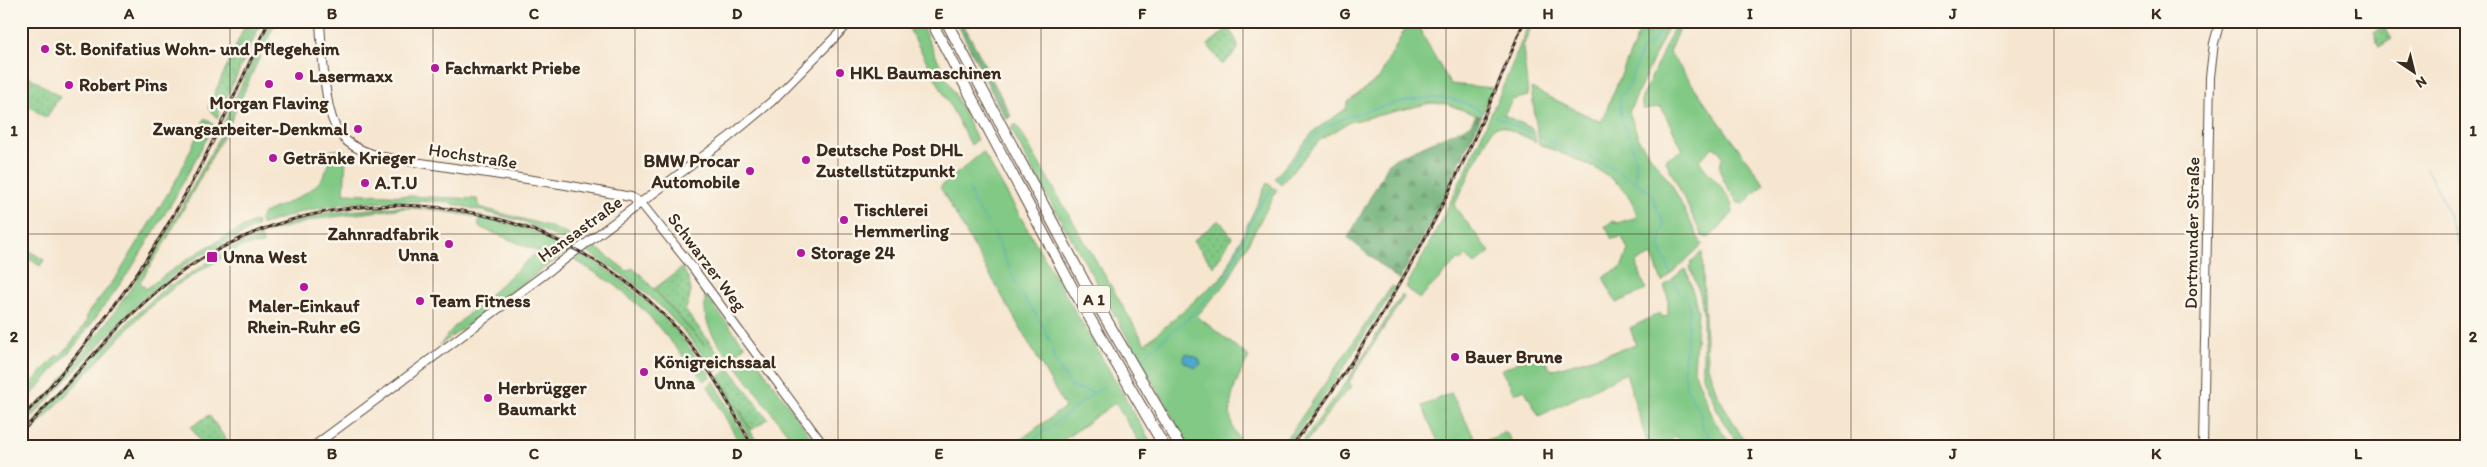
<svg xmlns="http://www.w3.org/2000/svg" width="2487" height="467" font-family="Itim,sans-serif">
  <defs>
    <pattern id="forest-firs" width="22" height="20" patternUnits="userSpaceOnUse" patternTransform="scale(1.25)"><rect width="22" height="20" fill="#68ad72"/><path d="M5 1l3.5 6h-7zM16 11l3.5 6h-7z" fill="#578d5d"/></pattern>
    <pattern id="park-dots" width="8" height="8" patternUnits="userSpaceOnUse" patternTransform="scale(1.25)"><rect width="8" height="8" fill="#81c985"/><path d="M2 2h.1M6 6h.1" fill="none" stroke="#6ba36c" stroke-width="1.8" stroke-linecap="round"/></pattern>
  </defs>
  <rect width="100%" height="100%" fill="#fbf7ec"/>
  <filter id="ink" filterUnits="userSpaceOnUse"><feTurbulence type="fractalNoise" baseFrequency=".02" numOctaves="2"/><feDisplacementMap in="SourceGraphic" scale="10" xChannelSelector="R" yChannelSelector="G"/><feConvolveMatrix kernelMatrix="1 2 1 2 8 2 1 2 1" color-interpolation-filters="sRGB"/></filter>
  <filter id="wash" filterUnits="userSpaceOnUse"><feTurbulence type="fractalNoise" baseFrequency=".0096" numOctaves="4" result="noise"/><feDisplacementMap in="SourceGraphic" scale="20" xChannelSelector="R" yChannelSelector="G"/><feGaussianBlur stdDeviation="1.12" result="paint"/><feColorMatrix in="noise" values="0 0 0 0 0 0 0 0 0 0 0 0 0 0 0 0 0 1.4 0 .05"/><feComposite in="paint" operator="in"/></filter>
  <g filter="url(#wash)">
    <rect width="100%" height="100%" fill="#f6e6d0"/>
    <path fill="#81c985" stroke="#5e7a52" d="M271,21H276L229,125L224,122Z
      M905,21H919L977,140L971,145Z
      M1409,21H1415L1450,84L1493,88L1481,117L1447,104L1431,103L1350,122L1320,140L1281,184L1275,178L1315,130L1346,109L1348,102L1379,78Z
      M1530,21H1533L1523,47L1528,96L1512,100L1504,115L1533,129L1536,142L1502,126L1495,127L1491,131L1454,206L1490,252L1475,264L1466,256L1460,261L1458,260L1419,299L1406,287C1454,201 1493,113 1530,21Z
      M1644,21H1671L1629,112L1640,142L1672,185L1702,245L1662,282L1652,255L1636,262L1646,290L1616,303L1603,277L1621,268L1628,250L1622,237L1612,239L1605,226L1613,221L1617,223L1637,217C1629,173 1574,160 1539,144L1531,88L1601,122Z
      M1677,21H1682L1669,52L1764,184L1744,204L1738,203C1729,188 1714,174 1723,157L1719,151L1713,147L1699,160C1709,178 1732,191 1733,213L1709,238L1702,236L1665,159L1683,150L1661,107L1643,109L1641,100Z
      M205,118L214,125L174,199L131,269L78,342L21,407V395L57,355L59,357L68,347L86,323L87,314L118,275L179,175Z
      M1016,124L1145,344L1224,275L1267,183L1277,190L1227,282L1197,316L1249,357C1233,384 1218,422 1246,446H1189L1028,162L1011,128Z
      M221,128L226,131L167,239L140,282L146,289C181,262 216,240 256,221L258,226L191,261L139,302L21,429V424C93,349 155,261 202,169C208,157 221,141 221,128Z
      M344,149L346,158L344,193L477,199L479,207L548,226L569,235L573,244L521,221L442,201L349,203L304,211L261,225L260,220L262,214C289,201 335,188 328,151Z
      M983,152L1153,446H1142L1115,403L1055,446H1012L1065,407L940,187Z
      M402,206C459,209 520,220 570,249L439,346L455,326L538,251L479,227V217L428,209L404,208L317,219L265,233L264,231L325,213Z
      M261,235L263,244L243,246L215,262L177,285L144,312L21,443V436L123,327L169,284L172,285L229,249Z
      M594,246L627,271L632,268L641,275L704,345L709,341L722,359V366L714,373C683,322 637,280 585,251Z
      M1702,252L1707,363L1717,394L1747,446H1739L1721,418L1703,377V311L1700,294L1690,267L1691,262Z
      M583,255C619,275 650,303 678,333C690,347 699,362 711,376L704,381L645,311L615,285L575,260Z
      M1684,269L1687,270L1698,311L1694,370L1714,420L1732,446H1682L1676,436L1662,446H1648L1626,373L1539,416L1524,389L1515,394L1501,370L1540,352L1551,370L1636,345L1630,328L1660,313L1662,317L1668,316V298L1664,286Z
      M1392,286L1395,288L1337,378L1288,446H1279L1290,434Z
      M705,295L745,346L730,360C713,336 703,326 705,295Z
      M1402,295L1404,297L1349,382L1352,387L1339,399L1303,446H1299L1347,381Z
      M752,354L817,446H797L737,367Z
      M720,376L759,446H754L717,378Z
      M714,381L749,446H741L708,386Z
      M1451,393L1478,444L1506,432L1514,446H1440L1422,406Z"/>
    <path fill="url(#forest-firs)" stroke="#526c48" d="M956,21H962L1011,116L1006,120Z
      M1476,115L1481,117L1475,130L1433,219L1399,280L1348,238L1389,163L1396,158L1470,125Z"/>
    <path fill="url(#park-dots)" stroke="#5e7a52" d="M247,21H262L217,118L208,108Z
      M2384,26L2392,39L2379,47L2374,32Z
      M1228,28C1244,49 1240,49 1222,65L1208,45Z
      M21,71L60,97L46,118L21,101Z
      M1219,220L1232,237L1214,267L1193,241Z
      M28,250L44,260L40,266L23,255Z
      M682,268C692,280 693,296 685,310L709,341L705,345L654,289Z
      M728,370H731L768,419L751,430L720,376Z
      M209,415L227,441L221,446H203L191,427Z"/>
    <path fill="#4da9cb" stroke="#446a74" d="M1186,353L1198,358L1201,364L1195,368L1183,361Z"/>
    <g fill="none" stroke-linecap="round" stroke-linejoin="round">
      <path stroke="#4da9cb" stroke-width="1" d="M1663,21L1657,37L1641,51L1629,86L1620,98L1621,118L1631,141L1635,159L1636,182L1651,193L1664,225L1659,246L1671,274
        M1494,116L1535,135
        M1538,136L1601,162L1634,181
        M2426,169L2441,195L2466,263
        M1279,179C1292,163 1306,144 1322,130C1345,113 1414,96 1443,98C1458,99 1470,105 1483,112
        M969,188L975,206L988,223
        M994,233L1016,284
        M1673,279L1678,291L1690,303L1684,367L1686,387L1700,413L1703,429L1721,446
        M1020,292L1040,321L1051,343
        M1052,348L1054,360L1072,388L1093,392
        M1143,357L1193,314L1226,276L1256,211L1272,188
        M1025,446L1105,385"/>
    </g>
  </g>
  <g filter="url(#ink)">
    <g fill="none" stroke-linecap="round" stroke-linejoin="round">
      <defs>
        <path id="secondary" d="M320,21C321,42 323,63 325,83C331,130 339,148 388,158L566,185L631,197L641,203L693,268L824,446
          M314,446L729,137L771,102L851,21
          M2203,446L2210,77L2214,43L2220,21"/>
        <path id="highway" d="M931,21L1073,289L1164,446
          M946,21L1085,283L1180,446"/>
      </defs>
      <use href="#secondary" stroke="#574639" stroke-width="10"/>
      <use href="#highway" stroke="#574639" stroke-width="12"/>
      <use href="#secondary" stroke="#fff" stroke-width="8"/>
      <use href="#highway" stroke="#fff" stroke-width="10"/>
      <defs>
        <path id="rail" d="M21,419C82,353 137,280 181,202C214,144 240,82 269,21
          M21,432C77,378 123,312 187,268C338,168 543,189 669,320C705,357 728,401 752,446
          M1292,446C1393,314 1463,175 1524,21"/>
      </defs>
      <use href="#rail" stroke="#3b2a1e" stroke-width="3"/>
      <use href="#rail" stroke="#fbf7ec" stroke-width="1" stroke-dasharray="4" stroke-linecap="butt"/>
    </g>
  </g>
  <path fill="none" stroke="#3b2a1e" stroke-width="1" stroke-opacity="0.55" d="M230,21V446M433,21V446M635,21V446M838,21V446M1041,21V446M1243,21V446M1446,21V446M1649,21V446M1851,21V446M2054,21V446M2257,21V446M21,234H2466"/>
  <g fill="#b5179e" stroke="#fbf7ec" stroke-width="2">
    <circle cx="45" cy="49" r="5"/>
    <circle cx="435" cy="68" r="5"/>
    <circle cx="840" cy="73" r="5"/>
    <circle cx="299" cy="76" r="5"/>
    <circle cx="269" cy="84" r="5"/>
    <circle cx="69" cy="85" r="5"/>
    <circle cx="358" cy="129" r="5"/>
    <circle cx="273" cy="158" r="5"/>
    <circle cx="806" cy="160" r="5"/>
    <circle cx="750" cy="171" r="5"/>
    <circle cx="365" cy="183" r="5"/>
    <circle cx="844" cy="220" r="5"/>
    <circle cx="449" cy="244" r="5"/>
    <circle cx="801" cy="253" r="5"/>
    <rect x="206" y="251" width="12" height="12" rx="2.5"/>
    <circle cx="304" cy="287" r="5"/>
    <circle cx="420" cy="301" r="5"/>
    <circle cx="1455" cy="357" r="5"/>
    <circle cx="644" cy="372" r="5"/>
    <circle cx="488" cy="398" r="5"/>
  </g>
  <g text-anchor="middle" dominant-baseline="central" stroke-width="5" stroke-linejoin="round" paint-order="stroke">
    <rect fill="#fbf7ec" stroke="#75685c" stroke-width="1" x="1078" y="285.5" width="32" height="27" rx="4"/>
    <g font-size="16" font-weight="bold" fill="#3b2a1e">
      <text x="1094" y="299">A 1</text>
    </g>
    <g font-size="18" font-weight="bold" fill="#3b2a1e" stroke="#fbf7ec" text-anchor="start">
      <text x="55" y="49">St. Bonifatius Wohn- und Pflegeheim</text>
      <text x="445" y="68">Fachmarkt Priebe</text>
      <text x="850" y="73">HKL Baumaschinen</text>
      <text x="309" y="76">Lasermaxx</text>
      <text x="79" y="85">Robert Pins</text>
      <text x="269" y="103" text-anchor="middle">Morgan Flaving</text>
      <text x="348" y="129" text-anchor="end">Zwangsarbeiter-Denkmal</text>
      <text x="816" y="150">Deutsche Post DHL<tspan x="816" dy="21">Zustellstützpunkt</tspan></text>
      <text x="283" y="158">Getränke Krieger</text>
      <text x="740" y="161" text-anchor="end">BMW Procar<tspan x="740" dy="21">Automobile</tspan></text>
      <text x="375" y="183">A.T.U</text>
      <text x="854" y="210">Tischlerei<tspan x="854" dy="21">Hemmerling</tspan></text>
      <text x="439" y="234" text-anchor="end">Zahnradfabrik<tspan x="439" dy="21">Unna</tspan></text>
      <text x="811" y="253">Storage 24</text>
      <text x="223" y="257">Unna West</text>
      <text x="430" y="301">Team Fitness</text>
      <text x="304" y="306" text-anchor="middle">Maler-Einkauf<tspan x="304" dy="21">Rhein-Ruhr eG</tspan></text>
      <text x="1465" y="357">Bauer Brune</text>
      <text x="654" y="362">Königreichssaal<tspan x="654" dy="21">Unna</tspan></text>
      <text x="498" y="388">Herbrügger<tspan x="498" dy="21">Baumarkt</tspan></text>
    </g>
    <g font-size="18" fill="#3b2a1e" stroke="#fbf7ec">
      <text transform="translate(473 156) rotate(9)">Hochstraße</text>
      <text transform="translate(580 229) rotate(-36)">Hansastraße</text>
      <text transform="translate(2192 233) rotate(-89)">Dortmunder Straße</text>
      <text transform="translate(707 262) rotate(53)">Schwarzer Weg</text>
    </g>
  </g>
  <rect width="2487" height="467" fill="none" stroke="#fbf7ec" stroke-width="55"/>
  <g transform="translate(2414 72) rotate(145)" stroke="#fbf7ec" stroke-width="4" paint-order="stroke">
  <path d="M0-4L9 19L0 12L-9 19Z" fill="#3b2a1e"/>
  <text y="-8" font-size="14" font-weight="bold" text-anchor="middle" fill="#3b2a1e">N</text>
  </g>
  <rect x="28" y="28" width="2432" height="412" fill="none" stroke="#3b2a1e" stroke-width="2"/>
  <g font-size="16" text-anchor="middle" font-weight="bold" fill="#3b2a1e">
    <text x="129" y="19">A</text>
    <text x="332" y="19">B</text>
    <text x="534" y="19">C</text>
    <text x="737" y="19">D</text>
    <text x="939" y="19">E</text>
    <text x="1142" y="19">F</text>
    <text x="1345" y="19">G</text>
    <text x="1548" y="19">H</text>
    <text x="1750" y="19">I</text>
    <text x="1953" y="19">J</text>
    <text x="2156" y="19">K</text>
    <text x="2358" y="19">L</text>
    <text x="14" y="136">1</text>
    <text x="2473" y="136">1</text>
    <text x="14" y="342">2</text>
    <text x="2473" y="342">2</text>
    <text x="129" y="459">A</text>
    <text x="332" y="459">B</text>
    <text x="534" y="459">C</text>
    <text x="737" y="459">D</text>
    <text x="939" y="459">E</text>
    <text x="1142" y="459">F</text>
    <text x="1345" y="459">G</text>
    <text x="1548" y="459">H</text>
    <text x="1750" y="459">I</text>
    <text x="1953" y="459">J</text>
    <text x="2156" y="459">K</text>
    <text x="2358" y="459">L</text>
  </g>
</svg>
